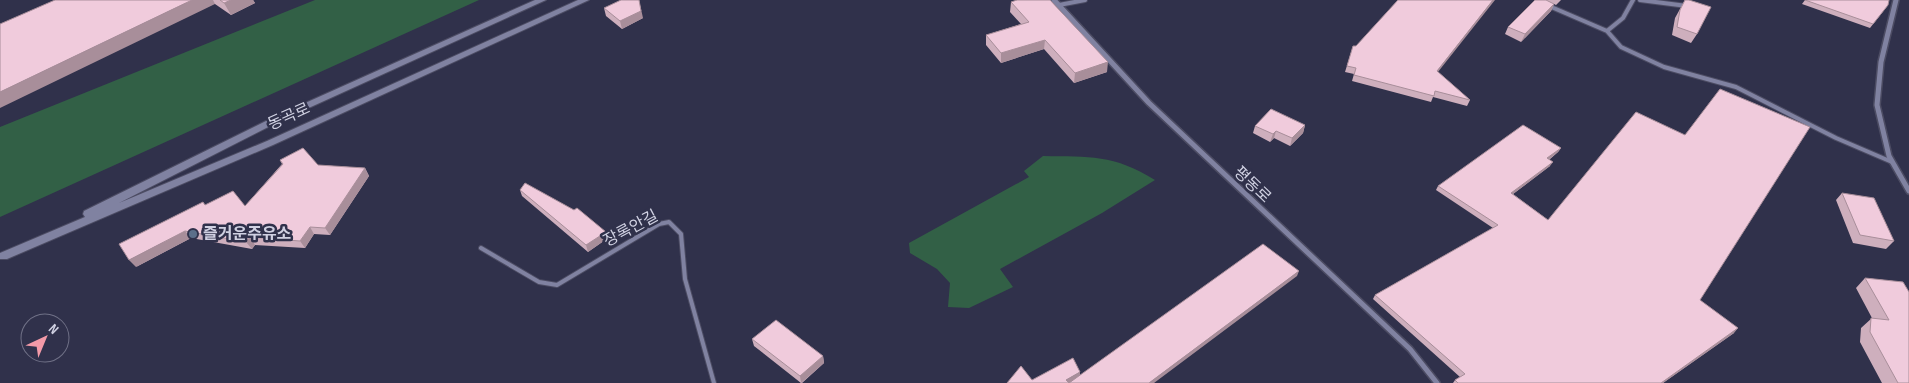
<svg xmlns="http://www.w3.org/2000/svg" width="1909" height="383" font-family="'Sofia Sans Condensed','Noto Sans KR',sans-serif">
  <rect width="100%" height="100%" fill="#30314b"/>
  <path fill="#326046" d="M315,0H479L0,217V127Z
    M1043,156C1090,157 1113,154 1155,180L1102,213L1000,269L1013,287L969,308L948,307L950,283L937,269L910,253L909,243L1029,177L1024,171Z"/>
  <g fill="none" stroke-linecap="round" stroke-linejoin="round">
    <defs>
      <path id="service" d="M1640,0L1687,6
        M1059,5L1085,0
        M1549,6L1607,31L1621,47L1664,67L1736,87L1836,138L1892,162
        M1607,31L1623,18L1633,0
        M481,248L539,282L557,285L659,224L669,222L681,234L685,279L714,383"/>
      <path id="minor" d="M1054,0L1149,103L1410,349L1437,383
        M1896,0L1881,62L1877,105L1889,156L1909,191"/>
      <path id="secondary" d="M535,0H546L280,121L119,203L267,141L578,0H589L273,145L7,259H0V253L85,217L83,214L84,211L274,117Z"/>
    </defs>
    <use href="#service" stroke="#4c4c63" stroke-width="6"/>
    <use href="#minor" stroke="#4c4c63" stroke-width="8"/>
    <use href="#secondary" stroke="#4c4c63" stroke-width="2"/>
    <use href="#service" stroke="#8082a1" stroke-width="4"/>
    <use href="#minor" stroke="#8082a1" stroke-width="5"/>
    <use href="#secondary" fill="#8082a1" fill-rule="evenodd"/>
  </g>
  <path fill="#ceafbd" d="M55,0H253L255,3L231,15L215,4Z
    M1535,0H1561L1556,5L1554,4L1551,11L1521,42L1505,34L1508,27Z
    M1685,0L1697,34L1691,43L1672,35L1675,18Z
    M1805,0L1888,5L1870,28L1802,4Z
    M1011,2L1107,72L1074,83L1044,49L1001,63L986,45V35L1021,24L1010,12Z
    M604,8L643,18L622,29L606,16Z
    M1353,46L1438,72L1470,100L1467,106L1433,97L1431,102L1352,81L1354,74L1345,72Z
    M1305,125L1303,133L1290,146L1274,138L1270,142L1253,133L1255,126Z
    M1561,148L1558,152L1549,160L1550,166L1513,194L1548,220L1700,300L1734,333L1663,383H1453L1455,380L1460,377L1373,299L1375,295L1493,228L1436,190L1438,186Z
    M280,160L318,165L365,168L369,176L330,235L314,234L305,248L255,245L252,249L191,238L136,267L205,205L245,206L282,164Z
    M520,190L606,232L608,238L588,252L522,196Z
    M1842,193L1894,241L1886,249L1853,243L1836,200Z
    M1865,278L1903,282L1909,383H1882L1860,342L1861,328L1872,318L1856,288Z
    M752,339L823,356L824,363L802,383H801L754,346Z"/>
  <path fill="#a88e9a" d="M192,0H213L215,4L0,108V92Z
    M231,0H253L255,3L231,15L224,3Z
    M639,0L643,18L622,29L620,21Z
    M1493,0H1495L1434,77L1437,71Z
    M1554,4L1551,11L1521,42L1525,34Z
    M1045,40L1044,49L1001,63V53Z
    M1108,62L1107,72L1074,83L1075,73Z
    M1305,125L1303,133L1290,146L1292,138Z
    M1276,131L1274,138L1270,142L1273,134Z
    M1561,148L1558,152L1544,163L1547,158Z
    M1553,162L1550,166L1509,197L1511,193Z
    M365,168L369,176L330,235L325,228Z
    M310,227L314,234L305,248L300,241Z
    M185,231L191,238L136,267L129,260Z
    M606,232L608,238L588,252L586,245Z
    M250,237L255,245L252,249L246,242Z
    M1299,271L1297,276L1154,383H1149Z
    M1738,328L1734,333L1663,383H1661Z
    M823,356L824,363L801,383L800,376Z
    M1080,372V377L1069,383L1066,380Z"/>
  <path fill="#f0cbdc" stroke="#a88e9a" d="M55,0H192L0,92V24Z
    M220,0H231L224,3Z
    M621,0H639L641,11L620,21L604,8Z
    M1017,0H1050L1108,62L1075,73L1045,40L1001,53L986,35L1029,22L1011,2Z
    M1398,0H1493L1437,71L1470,100L1435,91L1434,96L1354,75L1356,68L1347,66L1353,46H1356Z
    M1535,0H1546L1554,4L1525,34L1508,27Z
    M1685,0H1689L1711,7L1697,34L1677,27L1680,10Z
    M1805,0H1889L1888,5L1873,24Z
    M1720,89L1810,127L1700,300L1738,328L1661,383H1458L1455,380L1465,374L1375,295L1498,225L1438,186L1523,125L1561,148L1547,158L1553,162L1511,193L1548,220L1636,112L1685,135Z
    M1271,109L1305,125L1292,138L1276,131L1273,134L1255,126Z
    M303,148L318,165L365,168L325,228L310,227L300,241L250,237L246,242L185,231L129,260L119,244L203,202L205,205L233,191L245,206L283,164L280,160Z
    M525,183L574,210L577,208L606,232L586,245L520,190Z
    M1842,193L1874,198L1894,241L1860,235Z
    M1263,244L1299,271L1149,383H1069Z
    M1865,278L1903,282L1909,292V383H1898L1870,332L1871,318L1889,320Z
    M776,320L823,356L800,376L752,339Z
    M1073,358L1080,372L1066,380L1069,383H1007L1021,366L1032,380Z"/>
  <circle fill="#5c6f8a" stroke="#30314b" stroke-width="2" cx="193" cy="234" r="5"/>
  <g text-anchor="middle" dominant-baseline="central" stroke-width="5" stroke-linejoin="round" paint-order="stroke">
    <g font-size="16" fill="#d0d1e2" stroke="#30314b">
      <text transform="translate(289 117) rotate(-24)">동곡로</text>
      <text transform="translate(1252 185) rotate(44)">평동로</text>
      <text transform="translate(631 229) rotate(-28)">장록안길</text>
    </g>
    <g font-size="16" font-weight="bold" fill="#d0d1e2" stroke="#30314b" text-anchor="start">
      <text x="203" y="234">즐거운주유소</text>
    </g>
  </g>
  <g transform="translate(45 338) rotate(44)"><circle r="24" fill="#30314b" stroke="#707187"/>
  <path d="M0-4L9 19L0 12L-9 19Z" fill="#f39aa8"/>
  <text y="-8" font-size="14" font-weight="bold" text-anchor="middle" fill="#d0d1e2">N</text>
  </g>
</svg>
